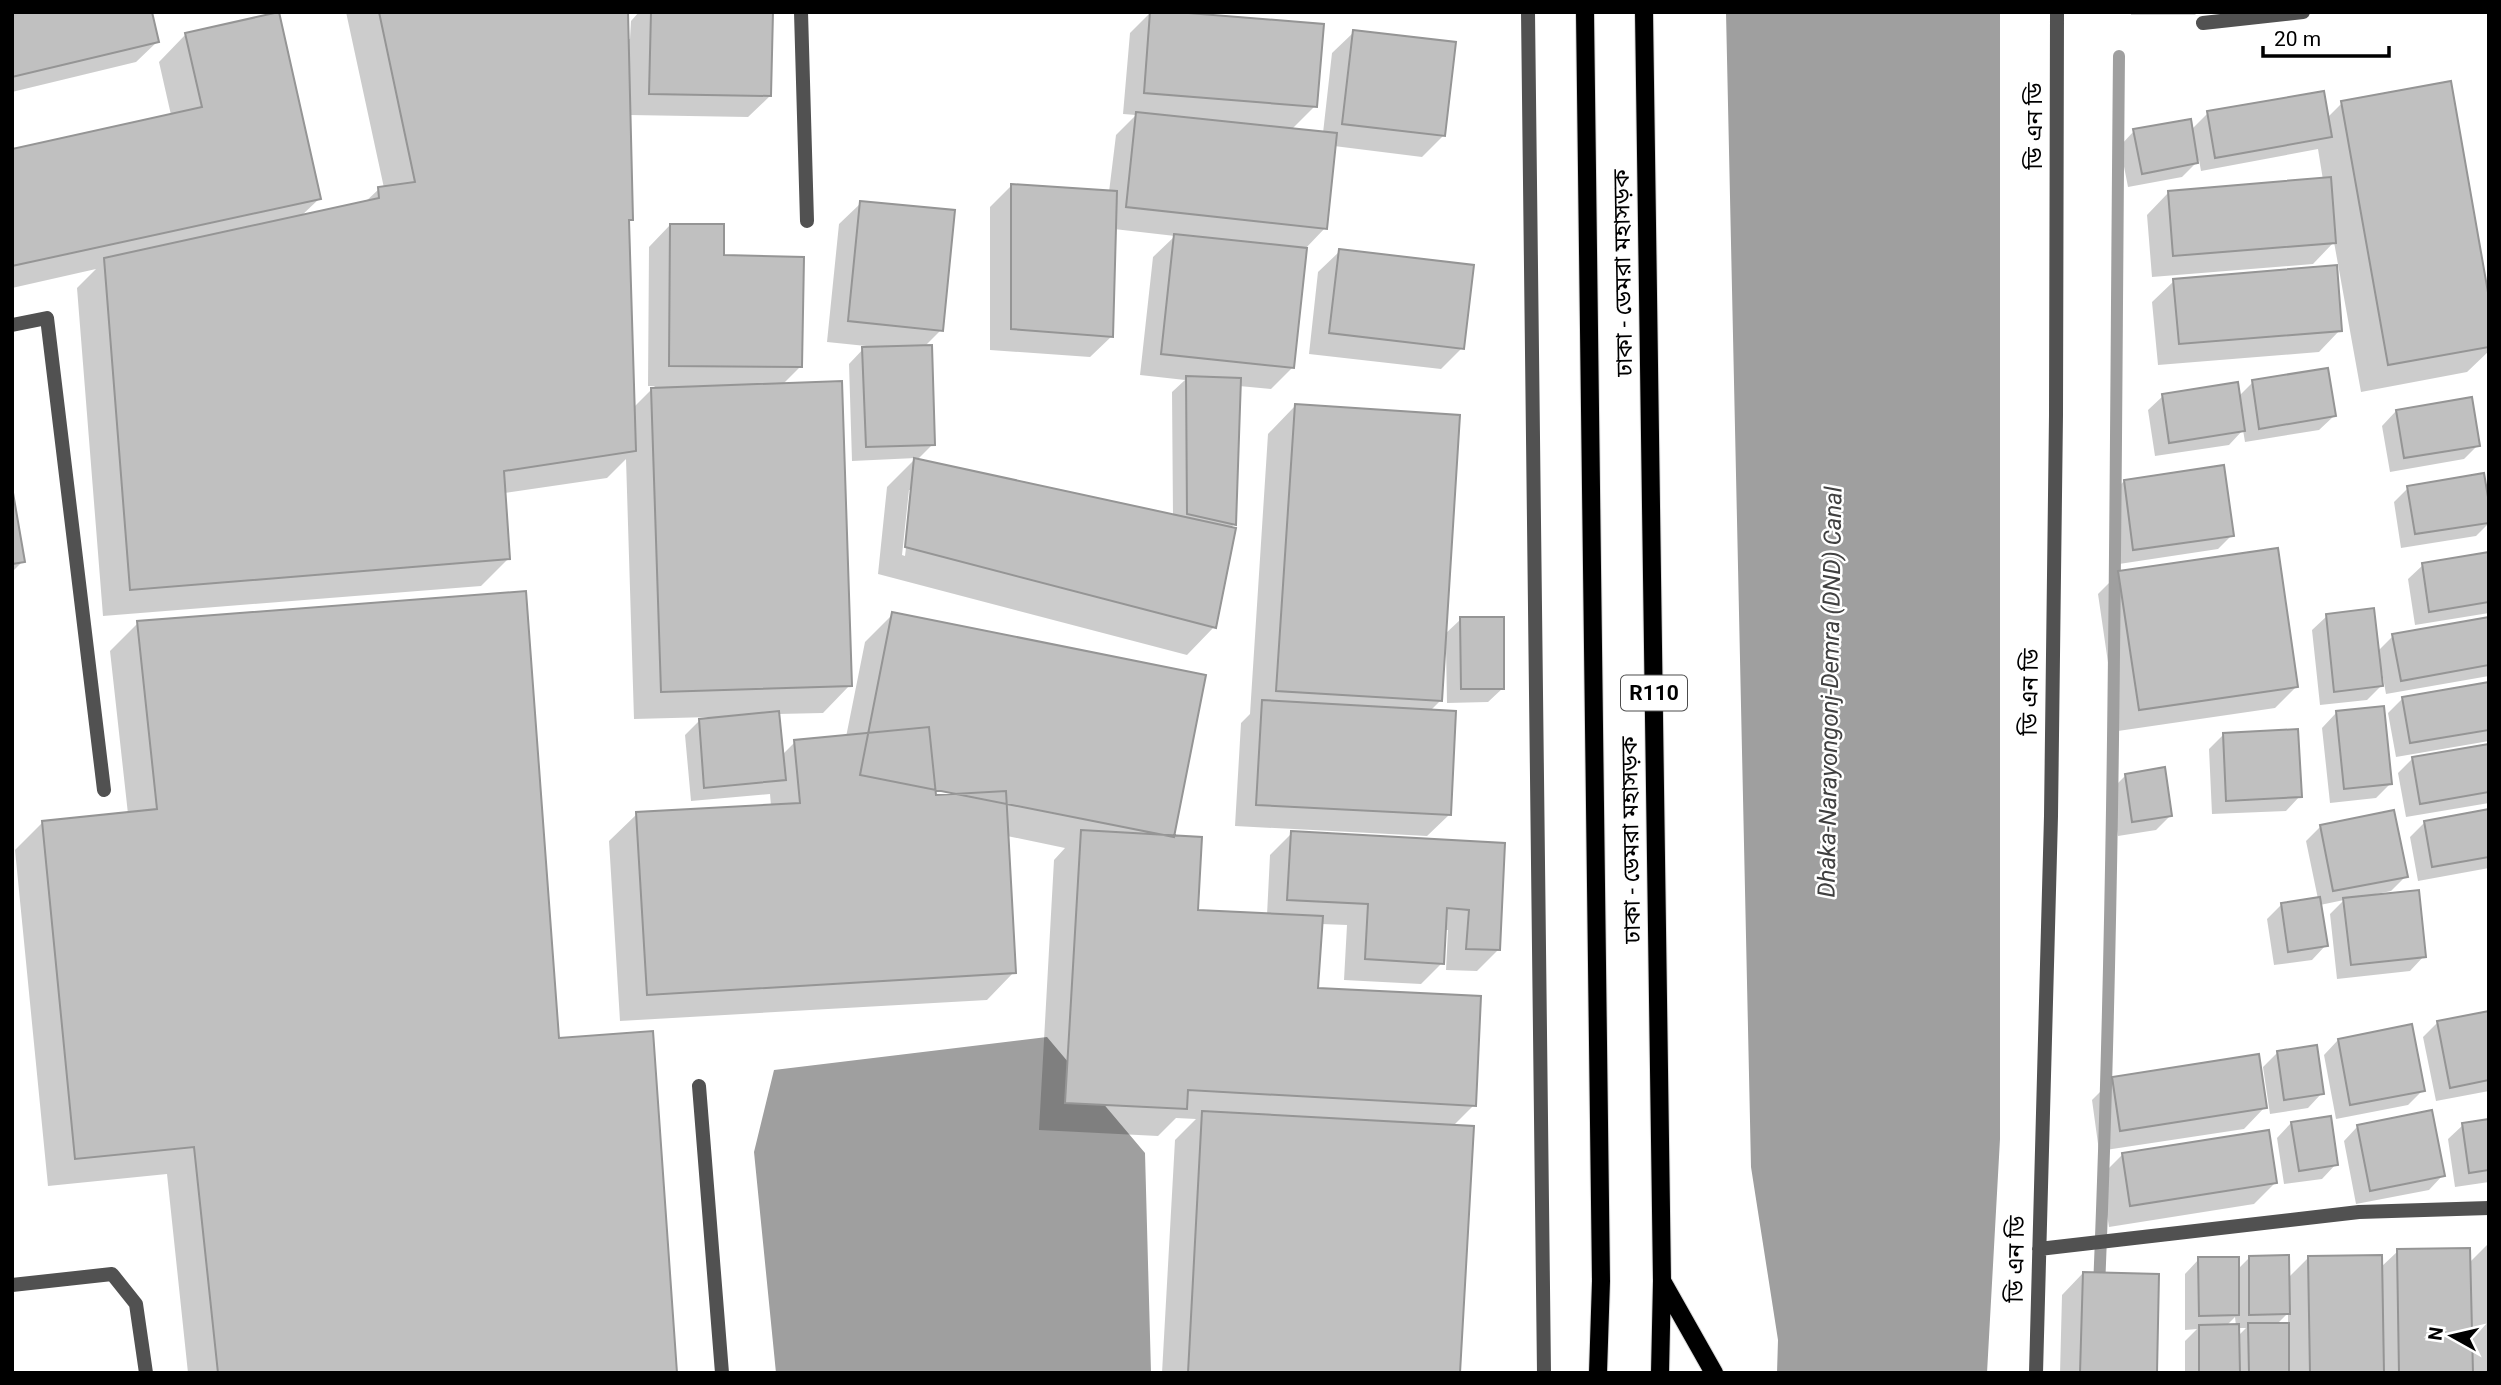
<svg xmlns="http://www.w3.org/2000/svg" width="2501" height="1385" font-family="Roboto,'Noto Sans Bengali',sans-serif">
  <rect width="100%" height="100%" fill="#fff"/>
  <path fill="#9f9f9f" d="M1726,12H2000V1139L1987,1373H1777L1778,1340L1751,1167Z
    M1047,1037L1145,1153L1151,1373H776L754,1152L774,1070Z"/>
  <path fill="#0003" fill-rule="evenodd" d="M12,12L158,41L136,62L12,92Z
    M346,12H626L627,39H630L631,21L639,12H771L770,96L748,117L629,115L631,219L627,223L633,408L655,386H648L649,247L670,225L722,256L801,366L782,385L850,685L823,713L778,714L782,755L795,742L846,737L865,642L893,614L1172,837L1196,912L1267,915L1270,855L1292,833L1503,845L1498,950L1477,971L1446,970L1448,930H1444L1442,963L1421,984L1344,980L1347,925L1321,924L1317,989L1474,1105L1453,1126L1459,1373H1162L1175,1140L1196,1119L1176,1118L1158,1136L1039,1130L1054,860L1065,848L1007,836L1014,972L987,1000L620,1021L609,841L637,814L771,806L770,794L691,801L685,735L699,721L711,719V717L634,719L626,459L607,478L504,493L508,559L481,586L103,616L77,288L96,269L12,288V151L171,115L159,62L186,34L319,199L300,217L364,203L379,189L384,188ZM934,787L956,792V796L934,797Z
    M1151,12L1315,106L1291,130L1323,133L1332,53L1354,32L1444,135L1422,157L1334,146L1325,228L1305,249L1292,368L1271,389L1239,386L1234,524L1230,529L1214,627L1187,655L878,574L887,487L916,458L852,461L849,364L866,346L827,342L839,224L861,203L941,330L924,347L933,444L917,460L1173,516L1172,392L1185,380L1140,375L1153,257L1175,236L1114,229L1112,336L1090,357L990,350V207L1011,186L1109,192L1116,135L1136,115L1123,114L1130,33ZM909,490H913L905,556L902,555Z
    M2131,12H2198L2195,15H2131Z
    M2342,103L2489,308V351L2467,372L2361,392L2334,242L2313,264L2152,277L2147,215L2168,193L2323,180L2318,149L2201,171L2199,160L2182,177L2128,187L2120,146L2134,131L2191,130L2208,113L2327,118Z
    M1340,251L1462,348L1441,369L1309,354L1318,272Z
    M2174,281L2340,330L2319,352L2158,365L2152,302Z
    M2253,382L2334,416L2319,430L2245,442L2243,430L2229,445L2155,456L2148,410L2163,396H2239Z
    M1295,406L1444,635L1461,619L1503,688L1488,702L1447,703L1446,648H1444L1440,701L1430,711L1449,815L1427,836L1235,826L1241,723L1250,714L1268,434Z
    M2396,411L2478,445L2464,459L2390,472L2382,426Z
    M2124,481L2232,535L2218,549L2119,564L2110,496Z
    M2408,488L2489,514V523L2476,536L2401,548L2394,502Z
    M12,497L23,561L12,572Z
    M2489,554V613L2415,625L2408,579L2423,565Z
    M2119,573L2296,687L2275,708L2118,731L2098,594Z
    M2327,616L2377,652L2393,636L2489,619V676L2386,694L2382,672H2380L2381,686L2367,700L2320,705L2312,630Z
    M138,623L558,1040L675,1373H188L167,1174L48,1186L15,850L43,822L128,814L110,651Z
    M2489,684V741L2396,757L2388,713L2403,698Z
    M2336,713L2391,783L2376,798L2330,803L2322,728Z
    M2223,735L2300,796L2286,811L2212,814L2209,749Z
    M2489,745V803L2406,817L2398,773L2412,759Z
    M2125,776L2170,816L2156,830L2118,836L2111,790Z
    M2489,811V868L2418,881L2410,837L2425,822Z
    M2321,826L2406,876L2391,891L2376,894L2424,956L2410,971L2337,979L2330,914L2344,900L2320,905L2326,945L2312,960L2274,965L2267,919L2281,905L2318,899L2306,841Z
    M2489,1012V1091L2436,1101L2423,1037L2437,1023Z
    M2338,1040L2423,1090L2408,1105L2336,1119L2324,1055Z
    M2277,1053L2322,1093L2308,1108L2270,1114L2263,1067Z
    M2113,1079L2265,1107L2244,1129L2099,1151L2092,1100Z
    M2489,1121V1182L2455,1187L2448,1139L2463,1125Z
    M2291,1123L2336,1164L2322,1179L2284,1184L2277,1138Z
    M2358,1126L2443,1175L2429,1190L2356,1204L2344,1141Z
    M2123,1154L2275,1183L2254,1204L2109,1227L2101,1176Z
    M2489,1243V1373H2185V1341L2197,1329L2185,1330V1274L2199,1259L2238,1269L2249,1258L2288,1278L2308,1258L2380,1268L2398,1251L2469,1263ZM2288,1313V1325H2276ZM2235,1317L2236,1326H2226ZM2237,1328H2246L2237,1337Z
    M2083,1273L2155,1373H2060L2062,1295Z"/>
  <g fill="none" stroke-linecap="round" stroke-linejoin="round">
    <path stroke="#9f9f9f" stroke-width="12" d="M2099,1288C2116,877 2115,466 2119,56"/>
  </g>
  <path fill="#c0c0c0" stroke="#959595" stroke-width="2" d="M12,12H152L159,42L12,77Z
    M279,12L321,199L12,266V149L202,107L185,33Z
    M379,12H628L633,220H629L636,451L504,471L510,559L130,590L104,258L379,198L378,187L415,182Z
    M651,12H773L771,96L649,94Z
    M1150,12H1176L1324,24L1317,107L1144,93Z
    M1353,30L1456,42L1445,136L1342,124Z
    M2451,81L2489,298V347L2388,365L2341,101Z
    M2324,91L2332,137L2215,158L2207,111Z
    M1136,112L1337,133L1327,229L1126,207Z
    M2191,119L2198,163L2142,174L2133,129Z
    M2331,177L2336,243L2173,256L2168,191Z
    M1011,184L1117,191L1113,337L1011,329Z
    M860,201L955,210L943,331L848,321Z
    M670,224H724V255L804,257L802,367L669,366Z
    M1174,234L1307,248L1294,368L1161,354Z
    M1339,249L1474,265L1464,349L1329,333Z
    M2337,265L2342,331L2179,344L2173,279Z
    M932,345L935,445L866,447L862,347Z
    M2328,368L2336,416L2259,429L2252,380Z
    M1186,376L1241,378L1236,525L1187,514Z
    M842,381L852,686L661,692L651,388Z
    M2238,382L2245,431L2169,443L2162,394Z
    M2472,397L2480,446L2404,458L2396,410Z
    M1295,404L1460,415L1442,701L1276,691Z
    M914,458L1236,528L1216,628L905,547Z
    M2224,465L2234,536L2133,550L2124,480Z
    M2484,473L2489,503V523L2415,534L2407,486Z
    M12,487L25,562L12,564Z
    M2278,548L2298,687L2139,710L2118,571Z
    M2489,552V602L2429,612L2422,563Z
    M526,591L559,1038L653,1031L677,1373H218L194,1147L75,1159L42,821L157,809L137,621Z
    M2374,608L2383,686L2334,692L2326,614Z
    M892,612L1206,675L1174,837L860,775Z
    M1460,617H1504V689H1461Z
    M2489,617V665L2401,681L2392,634Z
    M2489,682V730L2410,743L2402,697Z
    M1262,700L1456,711L1451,815L1256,805Z
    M2384,706L2392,784L2344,789L2336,711Z
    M779,711L786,780L704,788L699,719Z
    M929,727L936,795L1006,791L1016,973L647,995L636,812L800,803L794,740Z
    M2298,729L2302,797L2226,801L2223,733Z
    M2489,744V792L2420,804L2412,757Z
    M2165,767L2172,816L2132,822L2125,774Z
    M2489,809V857L2432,867L2424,821Z
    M2394,810L2408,877L2333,891L2320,825Z
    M1081,830L1202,837L1198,910L1323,916L1318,988L1481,996L1476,1106L1188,1090L1187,1109L1065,1103Z
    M1291,831L1505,843L1500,950L1466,949L1469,910L1447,908L1444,964L1365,959L1368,904L1287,900Z
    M2419,890L2426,957L2351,965L2343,898Z
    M2320,897L2328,946L2288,952L2281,903Z
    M2489,1011V1080L2450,1088L2437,1021Z
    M2412,1024L2425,1091L2350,1105L2338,1039Z
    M2317,1045L2324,1094L2284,1100L2277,1051Z
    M2259,1054L2267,1108L2120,1131L2112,1077Z
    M2432,1110L2445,1176L2370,1191L2357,1125Z
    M1202,1111L1474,1126L1460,1373H1188Z
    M2331,1116L2338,1165L2299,1171L2291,1122Z
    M2489,1119V1170L2469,1173L2462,1123Z
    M2269,1130L2277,1183L2130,1206L2122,1153Z
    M2470,1248L2473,1373H2399L2397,1249Z
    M2289,1255L2290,1314L2249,1315V1256Z
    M2382,1255L2384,1373H2310L2308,1256Z
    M2198,1257H2239V1315L2199,1316Z
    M2083,1272L2159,1274L2157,1373H2080Z
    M2248,1323H2289V1373H2249Z
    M2239,1324L2240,1373H2199V1325Z"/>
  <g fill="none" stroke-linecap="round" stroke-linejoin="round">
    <defs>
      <path id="primary" d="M1585,12L1601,1281L1598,1373
        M1644,12L1662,1281L1660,1373
        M1662,1281L1714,1373"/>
    </defs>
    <use href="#primary" stroke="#dbdbdb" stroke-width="20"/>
    <path stroke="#515151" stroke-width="14" d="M12,325L47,318L104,790
      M699,1086L722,1373"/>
    <path stroke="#515151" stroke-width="14" d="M801,12L807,221
      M1528,12L1544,1373
      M2203,23L2303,12
      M2039,1249L2359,1212L2489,1208
      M12,1285L112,1274L136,1304L146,1373
      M2036,1373L2051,816L2056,415L2057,12"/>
    <use href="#primary" stroke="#000" stroke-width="18"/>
  </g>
  <g text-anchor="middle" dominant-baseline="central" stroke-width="5" stroke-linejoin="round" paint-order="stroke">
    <rect fill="#fff" stroke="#4c4c4c" stroke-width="2" x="1621" y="675.5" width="66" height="35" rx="5"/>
    <g font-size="21" font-weight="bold" fill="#000">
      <text x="1654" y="693">R110</text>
    </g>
    <g font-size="23" fill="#000" stroke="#fff">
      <text transform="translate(2034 126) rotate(-90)">ডি এন ডি</text>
      <text transform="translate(1623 273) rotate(-91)">ঢাকা - ডেমরা মহাসড়ক</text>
      <text transform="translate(2030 692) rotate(-89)">ডি এন ডি</text>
      <text transform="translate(1631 840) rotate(-91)">ঢাকা - ডেমরা মহাসড়ক</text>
      <text transform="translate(2016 1259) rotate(-89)">ডি এন ডি</text>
    </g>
    <g font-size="24" font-style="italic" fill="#404040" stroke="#fff">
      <text transform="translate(1830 692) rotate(-89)">Dhaka-Narayongonj-Demra (DND) Canal</text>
    </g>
  </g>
  <rect width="2501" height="1385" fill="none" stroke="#000000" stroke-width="28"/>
  <g transform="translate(2452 1336) rotate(278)" stroke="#ffffff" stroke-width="5" paint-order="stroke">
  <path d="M0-5L12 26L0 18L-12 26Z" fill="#000000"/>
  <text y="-10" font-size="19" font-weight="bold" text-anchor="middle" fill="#000000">N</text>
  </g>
  <path d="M2263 46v10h126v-10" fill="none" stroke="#000000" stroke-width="3.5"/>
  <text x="2274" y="46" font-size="21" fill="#000000" stroke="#ffffff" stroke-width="5" paint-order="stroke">20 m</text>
</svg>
